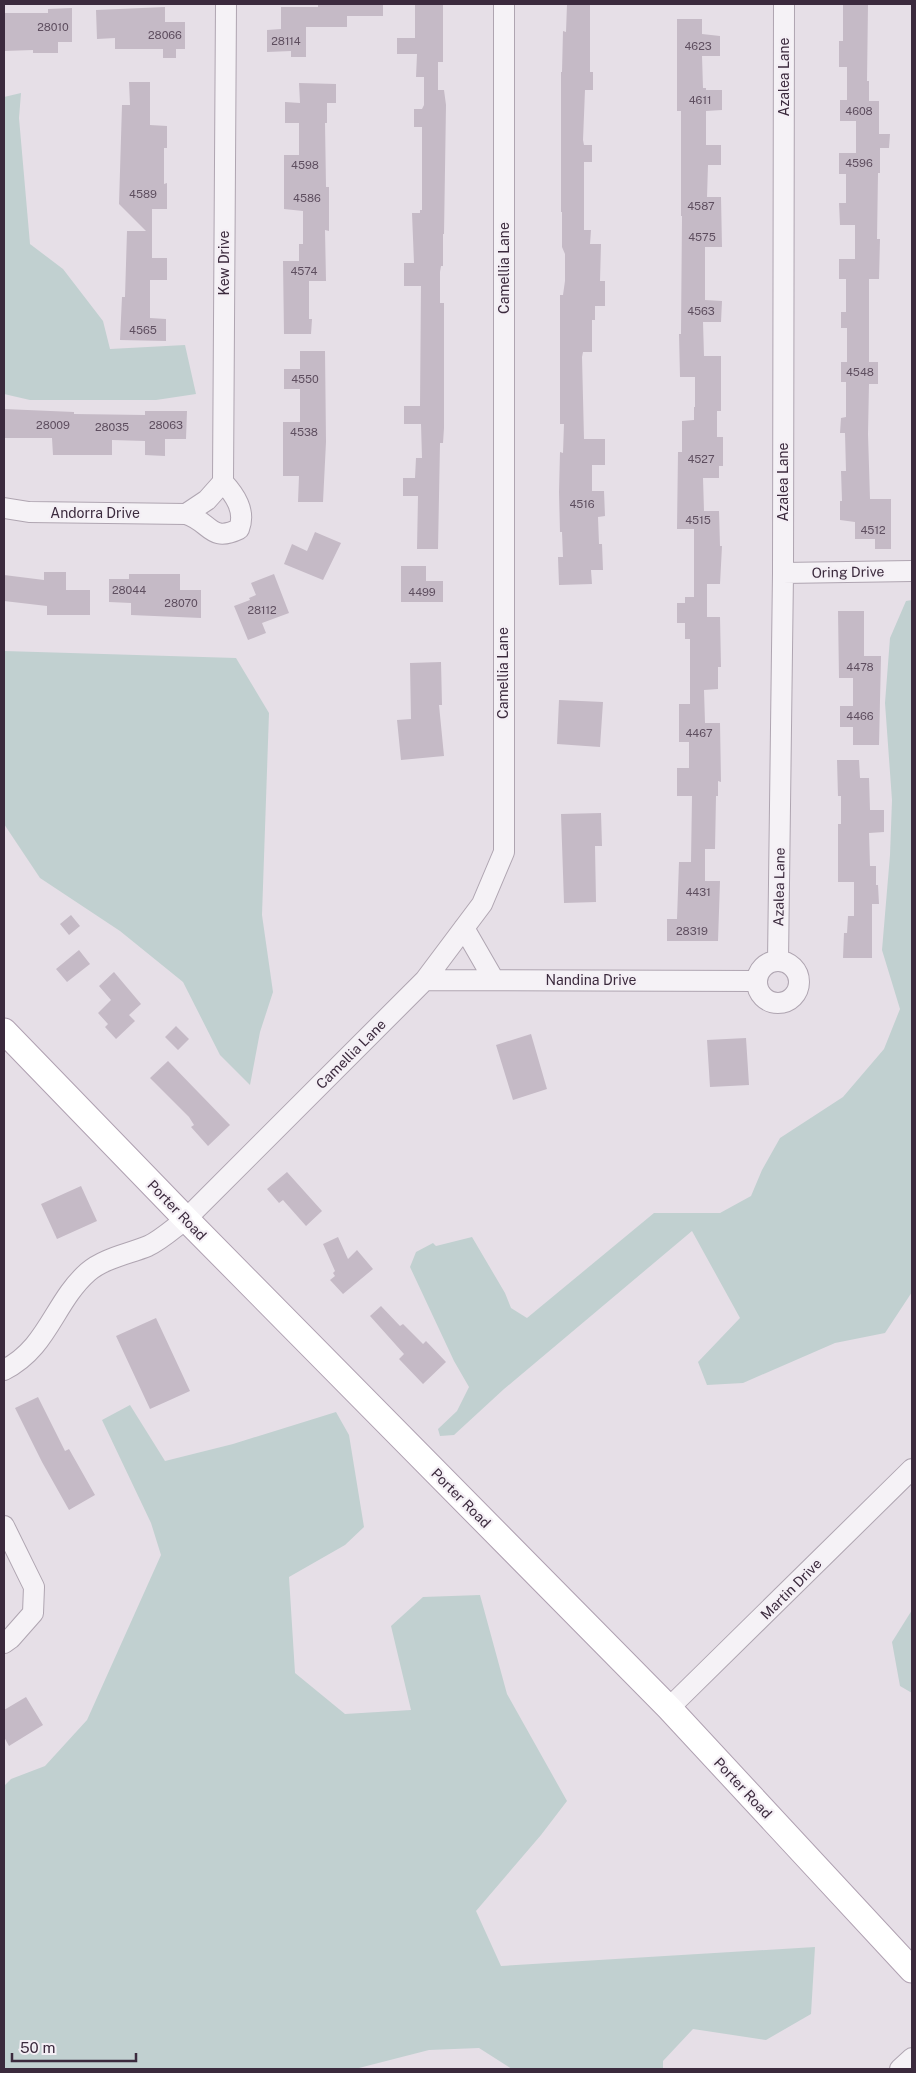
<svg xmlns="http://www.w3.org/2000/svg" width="916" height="2073" font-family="'Public Sans',sans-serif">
  <rect width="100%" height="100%" fill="#e6dfe7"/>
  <path fill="#c1d0d0" d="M21,93L19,118L30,244L63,269L103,321L110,349L185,345L196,394L156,400H30L4,394V97Z
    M912,600V1292L885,1333L835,1343L743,1383L707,1385L698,1362L740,1318L692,1231L504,1389L454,1435L440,1436L438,1429L457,1411L469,1387L454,1361L410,1267L416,1252L433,1243L436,1246L472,1237L505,1293L511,1308L527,1318L654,1213H720L751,1196L762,1170L780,1138L843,1097L884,1049L900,1009L882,950L890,855L892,800L885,703L890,638L906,601Z
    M4,651L236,658L269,713L262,915L273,992L260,1032L250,1085L220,1055L183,982L120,931L40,878L4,824Z
    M130,1405L165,1461L233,1444L336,1412L349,1435L364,1527L345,1545L289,1577L295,1673L345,1714L411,1710L391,1626L423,1597L480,1595L507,1694L567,1801L541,1835L476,1911L501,1966L815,1947L811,2014L766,2040L693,2029L663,2061V2069H512L479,2048L429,2050L355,2069H4V1786L11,1779L45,1766L87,1720L161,1555L151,1523L102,1420Z
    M912,1610V1693L900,1686L892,1642Z"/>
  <path fill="#c5bac6" d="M318,4H383V16H347V27H306V57H291V51L267,52V30L281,29V7H318Z
    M415,4H443V62H438V90H444L446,105L444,234H443V266H441L440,272V303H444V428L443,443H440L438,549H417L418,496H403V478H415L416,458H422L421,424H404V406H420L421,286H404V263H414L412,213H420V210H422V127H414V109H422L424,105V77H416L417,54H397V38H415Z
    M567,4H590V72H593V90H585L583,140L584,145H592V162H584V230H591L590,244H601L600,281H605V306H595V320H592V352H583L582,357L584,439H605V465H592V491H604L605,516L598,517L599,544H602L603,570H591L592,584L559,585L558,557H563L562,532H560L559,492L560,452L563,453L564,424H560V295H563L565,281V254L562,247V212H561V72H562L563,31L566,32Z
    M843,4H868L867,81H869V101H879V134H890L889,148H880V173H878L877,239H880L879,279H869V362H878V384H869L868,434L870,499H891V549H875V539H855V522L840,520V501H842L841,471H846L845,433H840L841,418L846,417V382H841V362H847V328H841V312H846V279H839V259H855V225H840L839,203H846V174H839V153H856V121H840V100H847V67H839V41H843Z
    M165,7V22H185V49H176V58H163V49H115V38L97,39L96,10Z
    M72,8V42H58V53H33V50L4,51V13H48V9Z
    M677,19H702V34L720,36V56H702L703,88H706V90H722V110L706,111V145H721V165H708L707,197H721L722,247H705V300L722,301L721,322H703L704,356H721V411H717V437H723V466H719V478H703L704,511H719L720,546H722L720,584H707V617H720L721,667H718V689L704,690L705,723H720L721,782L718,781V796H716L715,849H705V881H720L718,941H667V919H677L679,862H691L692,796H677V768H689V742H679V704H690V639H685V623H677V603H685V597H694V529H677L678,452H682V421L694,420V407H695V377H680L679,334H681L682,216H681V111H677Z
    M129,82H150V125L167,126V148H164V184L167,183V209H152V258H167V280H150V318L166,319V341L120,340L122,297H125L127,231H146L119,204L122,105H130Z
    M299,83L336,84V103H327V123H325L326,187H329V231L325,230L326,281H309V319H312L311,334H284L283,261H299V244H303V211L284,209V155H299V123H285V102L300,103Z
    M300,351H325L326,442L323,502H298L299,476H283V422H300V389H284V369H300Z
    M4,409L74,412V414L145,415V411H187L186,439H165V456L145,455V441L112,440V455H53L52,438H4Z
    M315,532L341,543L323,580L284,564L292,544L307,551Z
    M401,566H426V581H443V602H401Z
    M44,572H66V590H90V615H47V606L4,601V575L44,580Z
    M129,574H180V590H201V618L131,615V603L109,602V579H129Z
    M274,574L289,613L262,623L266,633L248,640L234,606L250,600L249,598L256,595L251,583Z
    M838,611H864V656H881L879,745H853V727H840V706H853V678H839Z
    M441,662L442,705H439L444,756L401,760L397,720L411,719L410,663Z
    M559,700L603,702L600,747L557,744Z
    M837,760H859L860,778H869L870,810H884V832L869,833L870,866H876V885H878L879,904H872V958H843L844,933H847L848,916H854V882H838V824H841V796H838Z
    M601,813L602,846H595L596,902L564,903L561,814Z
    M71,915L80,926L69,935L60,924Z
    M79,950L90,964L67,982L56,969Z
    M114,972L141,1004L129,1015L135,1021L116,1039L105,1027L108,1024L98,1013L111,1000L99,986Z
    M176,1026L189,1039L178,1050L165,1037Z
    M531,1034L547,1089L513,1100L496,1045Z
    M746,1038L749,1085L710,1087L707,1040Z
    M168,1061L230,1125L208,1146L191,1127L194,1125L189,1117L150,1078Z
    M287,1172L322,1211L306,1226L283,1200L279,1203L267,1189Z
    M81,1186L97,1221L57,1239L41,1204Z
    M338,1237L348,1259L357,1250L373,1269L343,1294L330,1280L335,1276L333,1273L335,1271L323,1244Z
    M381,1306L400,1326L403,1324L423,1344L426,1341L446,1362L423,1384L399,1359L404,1354L370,1316Z
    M156,1318L190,1391L150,1409L116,1336Z
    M38,1397L65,1451L69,1449L95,1495L69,1510L42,1462L15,1408Z
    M26,1697L43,1725L9,1746L4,1737V1710Z"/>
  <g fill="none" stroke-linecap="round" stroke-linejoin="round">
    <defs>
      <path id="minor" d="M4,508L29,512L186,514C211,522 210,543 239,529C246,511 235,495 223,482L226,4
        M186,514L207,500L223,482
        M783,573L912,571
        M464,928L494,980
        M778,961L783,573L784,4
        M757 982a21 21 0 1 1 42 0a21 21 0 1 1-42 0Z
        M425,980L757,981
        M4,1370C48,1348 54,1302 88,1272C104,1258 129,1254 148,1246C161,1240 174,1228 186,1219L425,980L482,904L504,852V4
        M4,1526L34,1587L33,1613L11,1638L4,1643
        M669,1708L912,1469
        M900,2069L912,2058"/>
      <path id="major" d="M4,1031L186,1219L669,1708L912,1970"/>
    </defs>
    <use href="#minor" stroke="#afa5b1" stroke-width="22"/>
    <use href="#major" stroke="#afa0b1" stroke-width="27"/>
    <use href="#minor" stroke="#f5f2f6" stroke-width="20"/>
    <use href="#major" stroke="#fff" stroke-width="25"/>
  </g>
  <g text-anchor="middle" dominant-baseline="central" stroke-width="4.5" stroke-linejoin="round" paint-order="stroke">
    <g font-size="11" fill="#5e4e5f">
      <text x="53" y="27">28010</text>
      <text x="165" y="35">28066</text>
      <text x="286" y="41">28114</text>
      <text x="698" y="46">4623</text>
      <text x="700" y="100">4611</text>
      <text x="859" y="111">4608</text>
      <text x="859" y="163">4596</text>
      <text x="305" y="165">4598</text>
      <text x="143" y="194">4589</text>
      <text x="307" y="198">4586</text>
      <text x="701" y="206">4587</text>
      <text x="702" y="237">4575</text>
      <text x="304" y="271">4574</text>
      <text x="701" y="311">4563</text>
      <text x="143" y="330">4565</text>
      <text x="860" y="372">4548</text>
      <text x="305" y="379">4550</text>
      <text x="53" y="425">28009</text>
      <text x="166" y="425">28063</text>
      <text x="112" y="427">28035</text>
      <text x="304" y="432">4538</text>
      <text x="701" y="459">4527</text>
      <text x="582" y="504">4516</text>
      <text x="698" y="520">4515</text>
      <text x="873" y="530">4512</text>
      <text x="129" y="590">28044</text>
      <text x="422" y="592">4499</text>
      <text x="181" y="603">28070</text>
      <text x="262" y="610">28112</text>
      <text x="860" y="667">4478</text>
      <text x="860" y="716">4466</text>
      <text x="699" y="733">4467</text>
      <text x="698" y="892">4431</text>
      <text x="692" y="931">28319</text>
    </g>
    <g font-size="14" fill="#3b2a3d" stroke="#f4eff5">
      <text transform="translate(784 77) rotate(-90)">Azalea Lane</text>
      <text transform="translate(224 263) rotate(-90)">Kew Drive</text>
      <text transform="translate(504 268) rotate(-90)">Camellia Lane</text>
      <text transform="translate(783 482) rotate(-90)">Azalea Lane</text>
      <text x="95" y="513">Andorra Drive</text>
      <text transform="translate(848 572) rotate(-1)">Oring Drive</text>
      <text transform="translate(503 673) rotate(-90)">Camellia Lane</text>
      <text transform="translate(779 887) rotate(-89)">Azalea Lane</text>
      <text x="591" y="980">Nandina Drive</text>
      <text transform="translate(351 1054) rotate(-45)">Camellia Lane</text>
      <text transform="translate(177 1210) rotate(46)">Porter Road</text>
      <text transform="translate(461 1498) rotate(45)">Porter Road</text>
      <text transform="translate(791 1589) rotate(-45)">Martin Drive</text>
      <text transform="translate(743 1788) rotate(47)">Porter Road</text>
    </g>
  </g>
  <rect width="916" height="2073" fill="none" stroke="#3b2a3d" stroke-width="10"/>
  <path d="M12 2053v8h124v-8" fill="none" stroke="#3b2a3d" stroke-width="2.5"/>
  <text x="20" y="2053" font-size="15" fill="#3b2a3d" stroke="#f4eff5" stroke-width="4" paint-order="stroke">50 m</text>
</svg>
